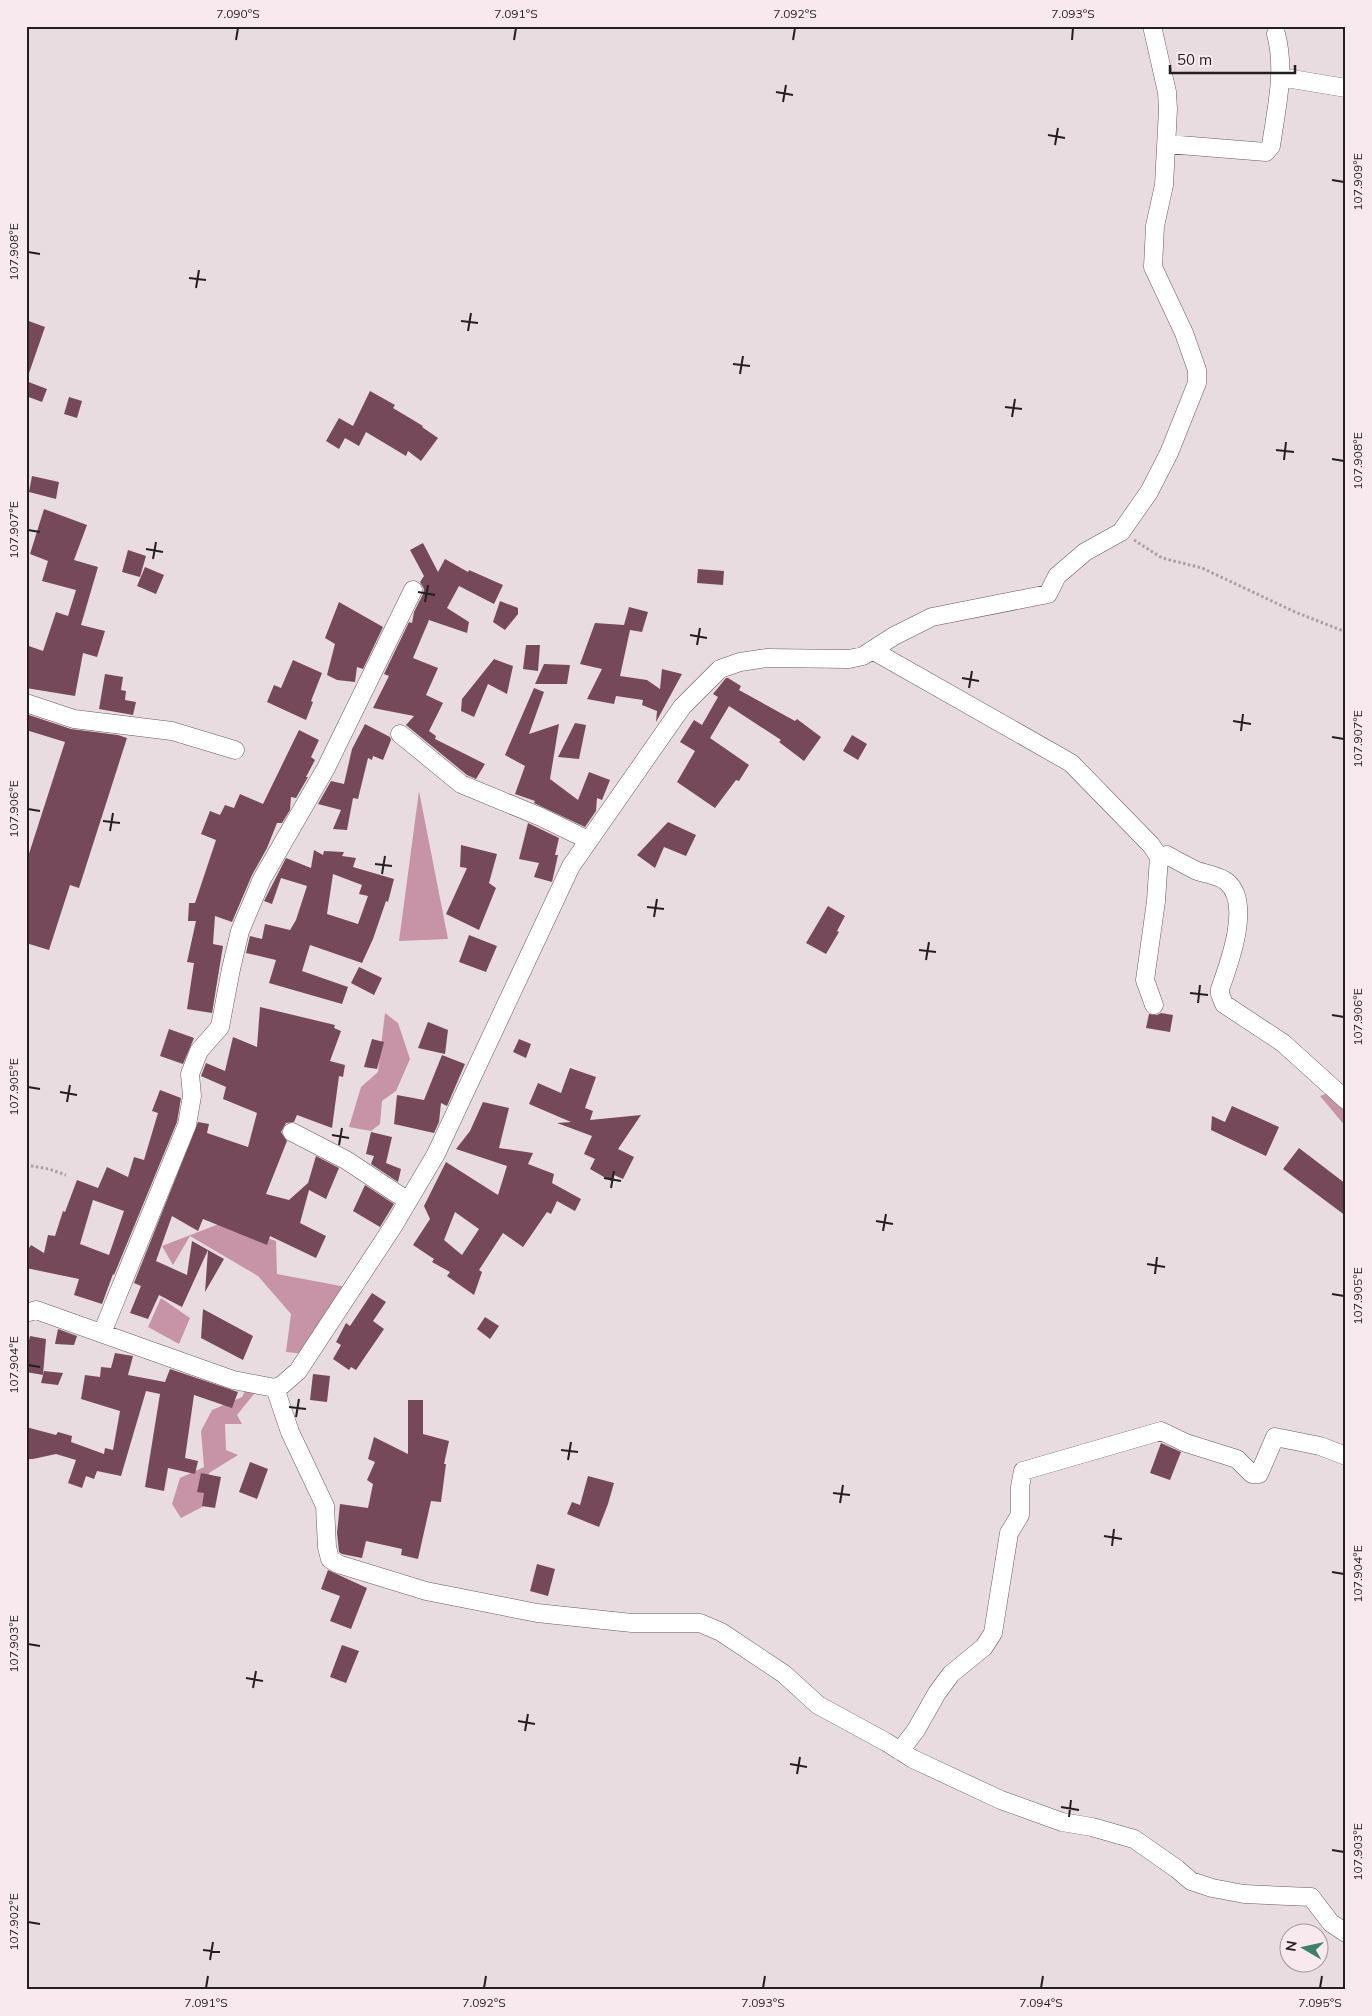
<svg xmlns="http://www.w3.org/2000/svg" width="1372" height="2016" font-family="Mulish,sans-serif">
  <rect width="100%" height="100%" fill="#e9dce1"/>
  <path fill="#c694a6" d="M419,791L448,939L399,941Z
    M385,1013L398,1023L410,1059L396,1091L382,1101L380,1124L371,1131L349,1127L361,1087L378,1072Z
    M1346,1087V1127L1320,1096Z
    M224,1222L276,1241L277,1274L346,1287L306,1354L286,1352L291,1314L258,1276L190,1236L173,1265L162,1246Z
    M161,1298L190,1318L179,1344L148,1327Z
    M247,1387L258,1389L237,1415L242,1424H225L226,1450L238,1455L209,1473L204,1506L181,1518L172,1504L180,1478L204,1467L201,1431L212,1410L242,1397Z"/>
  <path fill="#75495a" fill-rule="evenodd" d="M26,320L45,327L28,376L26,375Z
    M26,381L47,389L42,402L26,396Z
    M370,391L395,405L393,408L423,426L422,427L438,438L421,461L408,451L406,456L366,432L359,446L345,438L339,449L326,441L339,418L353,426Z
    M69,397L82,401L77,418L64,414Z
    M32,476L59,482L56,499L29,492Z
    M44,509L87,525L74,560L98,567L81,625L105,631L97,657L83,653L75,696L26,688V645L43,651L56,612L68,616L76,590L42,581L48,561L30,554Z
    M423,543L438,572L445,559L468,572L469,570L503,585L494,604L459,586L447,608L469,622L467,633L429,620L413,658L438,668L426,695L443,703L429,731L436,736L435,739L485,764L476,779L467,775L406,725L414,716L373,708L389,676L384,674L409,622L412,623L414,612L423,594L424,589L420,582L424,576L410,550Z
    M128,550L146,556L140,577L122,572Z
    M145,567L164,575L156,594L137,586Z
    M698,569L724,571L723,585L697,583Z
    M500,601L518,608V614L505,630L493,622Z
    M339,602L383,627L363,669L357,667L355,682L337,680L327,675L335,644L325,638Z
    M629,607L648,612L642,632L630,630L620,676L647,680L660,689L662,669L682,674L656,722L657,711L642,705L643,700L616,696L614,704L587,699L602,669L580,664L595,623L624,625Z
    M526,645H540L538,671L523,669Z
    M494,659L513,666L507,694L488,684L474,717L461,711L462,699Z
    M293,660L322,673L311,701L313,702L306,720L267,702L274,685L281,688Z
    M544,664L570,665L567,684H535Z
    M105,674L123,677L121,690L126,691L125,700L136,702L133,715L99,709Z
    M726,678H728L741,686L739,690L795,721L797,719L821,737L804,761L779,742L781,740L729,706L710,738L749,765L739,781L736,780L715,808L677,782L695,751L680,742L694,720L702,725L718,697L713,694Z
    M534,688L544,692L529,734L559,724L550,779L578,800L589,772L610,780L602,800L597,798L596,811L585,827L534,803L535,801L515,794L525,766L505,755Z
    M26,714L71,729L118,735L127,738L79,888L70,885L49,950L26,943V863L65,742L26,730Z
    M575,723L586,725L579,759L558,757Z
    M365,724L390,737L391,740L383,760L373,756L372,760L368,758L358,799L353,798L347,830L333,829L341,810L318,804L331,781L344,784L352,749Z
    M299,730L319,740L311,757L315,760L306,777H308L296,798L291,797L290,810L282,823H277L267,848L252,875L232,922L215,916L213,944L223,946L212,1013L187,1009L194,963L187,962L196,921H188L189,903H195L216,840L201,834L210,811L220,815L225,805L234,808L240,794L263,804Z
    M852,735L867,744L858,760L843,751Z
    M668,822L696,835L686,856L664,847L655,868L637,855Z
    M528,823L559,838L555,855H558L552,882L534,877L539,863L519,859Z
    M461,845L497,854L489,883L496,888L479,930L446,914L467,868L460,867Z
    M314,850L323,855L324,851L344,852L342,856L356,858L353,867L394,879L388,902L386,901L373,939L362,963L310,945L302,971L348,987L342,1004L269,983L276,960L246,953L250,936L262,939L265,924L290,930L296,920L307,886L281,878L272,904L264,901L286,858L311,868ZM333,874L362,885L359,894L368,896L358,924L327,914Z
    M828,906L845,916L837,931L839,932L826,954L806,943Z
    M469,935L497,946L486,972L459,962Z
    M359,967L382,978L374,995L351,983Z
    M260,1007L335,1025L334,1028L341,1031L330,1061L345,1065L343,1077L339,1076L332,1128L297,1115L294,1122L286,1123L281,1132L287,1141L266,1194L289,1200L308,1183L316,1156L339,1168L326,1199L309,1190L300,1223L326,1236L316,1258L270,1236L267,1245L203,1219L198,1231L172,1216L156,1261L187,1275L192,1241L208,1250L182,1307L159,1295L148,1319L130,1313L141,1286L134,1283L198,1122L209,1124L207,1133L248,1147L257,1113L223,1099L226,1087L201,1076L206,1063L225,1071L233,1037L257,1047Z
    M1161,1013L1173,1015L1170,1032L1146,1028L1149,1014L1157,1015Z
    M428,1022L448,1030L445,1054L418,1048Z
    M169,1029L194,1038L183,1064L160,1056Z
    M372,1039L384,1042L377,1069L364,1067Z
    M519,1039L531,1044L526,1058L513,1052Z
    M442,1055L465,1064L447,1106L441,1103L439,1122L434,1133L394,1124L397,1095L424,1100Z
    M570,1068L596,1077L585,1108L593,1111L590,1120L641,1115L618,1149L634,1157L623,1179L614,1175L611,1181L590,1169L595,1159L584,1154L592,1136L557,1123L571,1122L529,1104L538,1083L561,1093Z
    M160,1090L181,1098L177,1122L114,1275L113,1274L102,1304L74,1295L79,1279L26,1268V1253L31,1245L44,1253L48,1235L55,1236L63,1211L65,1212L77,1180L98,1188L107,1167L128,1177L134,1157L144,1160L158,1113L152,1111ZM93,1200L124,1211L109,1255L80,1244Z
    M483,1102L509,1108L499,1148L533,1153L528,1164L554,1174L552,1183L581,1199L575,1211L557,1201L551,1214L547,1212L523,1247L503,1233L479,1270L482,1272L474,1295L447,1276L450,1272L432,1262L434,1259L413,1245L430,1219L424,1206L446,1162L498,1195L507,1166L456,1149L470,1131ZM455,1212L479,1229L462,1255L444,1240Z
    M1232,1106L1279,1127L1266,1156L1211,1130L1212,1116L1225,1122Z
    M371,1132L392,1137L386,1163L401,1169L398,1182L371,1164L374,1156L366,1154Z
    M1299,1148L1346,1184V1216L1283,1169Z
    M365,1185L394,1204L380,1227L353,1211Z
    M208,1250L224,1259L205,1292Z
    M372,1293L386,1302L373,1321L384,1329L356,1370L351,1367L349,1370L333,1359L341,1345L336,1342L346,1323L350,1326Z
    M203,1309L253,1336L243,1360L201,1338Z
    M485,1317L499,1326L490,1339L477,1329Z
    M58,1329L77,1336L74,1345L55,1344Z
    M30,1336L46,1339L43,1375L26,1372V1354Z
    M115,1353L133,1356L128,1375L165,1382L170,1369L238,1392L232,1408L194,1395L185,1458L198,1461L195,1474L168,1468L164,1491L145,1487L160,1394L146,1391L121,1476L97,1471L94,1479L86,1476L82,1488L68,1483L76,1460L56,1454L33,1459H26V1427L56,1435L58,1432L72,1436L71,1442L104,1454L105,1448L113,1450L120,1411L81,1399L85,1375L100,1377L101,1367L111,1368Z
    M44,1371L63,1373L58,1385L41,1383Z
    M313,1374L330,1376L327,1402L310,1400Z
    M408,1400H423V1434L449,1441L444,1464H446L441,1502L431,1501L418,1559L401,1555L402,1549L366,1541L362,1558L342,1554L339,1552L337,1533L340,1504L368,1508L373,1484L367,1480L375,1462L368,1459L374,1437L408,1454Z
    M1161,1443L1181,1452L1170,1480L1150,1473Z
    M250,1462L268,1469L257,1499L239,1492Z
    M201,1473L221,1477L215,1508L202,1506L204,1493L197,1492Z
    M588,1476L614,1483L608,1504L599,1527L567,1514L572,1502L580,1505Z
    M537,1564L555,1569L548,1596L530,1591Z
    M328,1570L367,1588L351,1629L330,1621L340,1596L321,1589Z
    M342,1645L359,1651L346,1683L330,1677Z"/>
  <g fill="none" stroke-linecap="round" stroke-linejoin="round">
    <defs>
      <path id="minor" d="M1280,77L1346,88
        M1167,144L1266,152L1271,146C1276,109 1286,71 1276,34
        M872,650L1071,763L1151,845L1159,857L1156,901L1145,980L1154,1005
        M26,703L74,719L172,731L235,750
        M400,734L461,784L541,817L588,840
        M1159,857L1167,855C1176,860 1185,865 1195,870C1204,874 1219,875 1227,882C1252,903 1229,964 1220,989V994L1224,1004L1283,1043L1346,1100
        M292,1132L346,1160L408,1201
        M26,1313L36,1310L233,1380L275,1388L282,1385L298,1371L394,1225L436,1154L571,866L682,707L720,669L740,662L767,658L849,659L863,656L894,636L932,617L1048,594L1057,576L1085,552L1121,532L1149,492L1169,453L1197,383V370L1184,333L1153,267L1155,226L1164,185L1168,109L1167,92L1152,26
        M102,1333L187,1125L192,1096L190,1074L199,1051L220,1027L231,969L240,931L262,879L326,768L413,590
        M275,1388L290,1432L325,1506L327,1547L330,1559L338,1564L426,1591L537,1613L632,1623H700L721,1632L784,1674L818,1705L886,1742L913,1759L1001,1800L1062,1822L1092,1827L1134,1839L1177,1869L1191,1881L1212,1888L1244,1894L1311,1897L1331,1923L1346,1933
        M900,1751L916,1730L937,1693L951,1674L984,1647L993,1633L1009,1533L1020,1515V1487L1023,1471L1161,1431L1186,1443L1237,1459L1252,1474H1259L1275,1437L1320,1446L1346,1456"/>
    </defs>
    <use href="#minor" stroke="#655a5d" stroke-width="19"/>
    <path stroke="#aaa0a3" stroke-width="3" stroke-dasharray="2.5 2.5" stroke-linecap="butt" d="M1134,540L1162,558L1202,568L1295,612L1346,632
      M26,1165L49,1169L66,1175"/>
    <use href="#minor" stroke="#fff" stroke-width="18"/>
  </g>
  <path fill="none" stroke="#231f20" stroke-width="2" d="M236,40L238,28M514,40L516,28M793,40L795,28M1072,40L1073,28M776,92L793,95M783,102L786,85M1048,135L1065,138M1055,145L1058,128M1332,180L1344,182M28,252L40,254M189,278L206,280M196,288L199,270M461,321L478,323M468,331L471,313M733,364L750,366M740,374L743,356M1005,407L1022,409M1012,417L1015,399M1276,450L1294,452M1332,459L1344,461M1284,460L1286,442M28,530L40,532M146,549L163,552M153,559L156,542M418,592L435,595M425,602L428,585M690,635L707,638M697,645L700,628M962,678L979,681M969,688L972,671M1233,721L1251,724M1241,731L1243,714M1332,737L1344,739M28,809L40,811M103,821L120,823M110,831L113,813M375,864L392,866M382,874L385,856M647,907L664,909M654,917L657,899M919,950L936,952M926,960L929,942M1190,993L1208,995M1198,1003L1200,985M1332,1015L1344,1017M28,1087L40,1089M60,1092L77,1095M67,1102L70,1085M332,1135L349,1138M339,1145L342,1128M604,1178L621,1181M611,1188L614,1171M876,1221L893,1224M883,1231L886,1214M1147,1264L1165,1267M1155,1274L1157,1257M1332,1294L1344,1296M28,1365L40,1367M289,1407L306,1409M296,1417L299,1399M561,1450L578,1452M568,1460L571,1442M833,1493L850,1495M840,1503L843,1485M1104,1536L1122,1539M1112,1546L1114,1529M1332,1572L1344,1574M28,1644L40,1646M246,1678L263,1681M253,1688L256,1671M518,1721L535,1724M525,1731L528,1714M790,1764L807,1767M797,1774L800,1757M1061,1807L1079,1810M1069,1817L1071,1800M1332,1850L1344,1852M28,1922L40,1924M203,1950L220,1952M210,1960L213,1942M206,1988L208,1976M484,1988L486,1976M763,1988L765,1976M1041,1988L1043,1976M1320,1988L1322,1976"/>
  <rect width="1372" height="2016" fill="none" stroke="#f7e9ee" stroke-width="55"/>
  <g transform="translate(1304 1948) rotate(279)"><circle r="24" fill="#f7e9ee" stroke="#a2989c"/>
  <path d="M0-4L9 19L0 12L-9 19Z" fill="#3e7f6f"/>
  <text y="-8" font-size="14" font-weight="bold" text-anchor="middle" fill="#231f20">N</text>
  </g>
  <path d="M1170 65v8h125v-8" fill="none" stroke="#231f20" stroke-width="2.5"/>
  <text x="1177" y="65" font-size="15" fill="#231f20" stroke="#f7e9ee" stroke-width="4" paint-order="stroke">50 m</text>
  <rect x="28" y="28" width="1316" height="1960" fill="none" stroke="#231f20" stroke-width="2"/>
  <g font-size="12" text-anchor="middle" fill="#231f20">
    <text x="238" y="18">7.090°S</text>
    <text x="516" y="18">7.091°S</text>
    <text x="795" y="18">7.092°S</text>
    <text x="1073" y="18">7.093°S</text>
    <text transform="translate(1358 182) rotate(-90)" y="4">107.909°E</text>
    <text transform="translate(14 252) rotate(-90)" y="4">107.908°E</text>
    <text transform="translate(1358 461) rotate(-90)" y="4">107.908°E</text>
    <text transform="translate(14 530) rotate(-90)" y="4">107.907°E</text>
    <text transform="translate(1358 739) rotate(-90)" y="4">107.907°E</text>
    <text transform="translate(14 809) rotate(-90)" y="4">107.906°E</text>
    <text transform="translate(1358 1017) rotate(-90)" y="4">107.906°E</text>
    <text transform="translate(14 1087) rotate(-90)" y="4">107.905°E</text>
    <text transform="translate(1358 1296) rotate(-90)" y="4">107.905°E</text>
    <text transform="translate(14 1365) rotate(-90)" y="4">107.904°E</text>
    <text transform="translate(1358 1574) rotate(-90)" y="4">107.904°E</text>
    <text transform="translate(14 1644) rotate(-90)" y="4">107.903°E</text>
    <text transform="translate(1358 1852) rotate(-90)" y="4">107.903°E</text>
    <text transform="translate(14 1922) rotate(-90)" y="4">107.902°E</text>
    <text x="206" y="2007">7.091°S</text>
    <text x="484" y="2007">7.092°S</text>
    <text x="763" y="2007">7.093°S</text>
    <text x="1041" y="2007">7.094°S</text>
    <text x="1320" y="2007">7.095°S</text>
  </g>
</svg>
